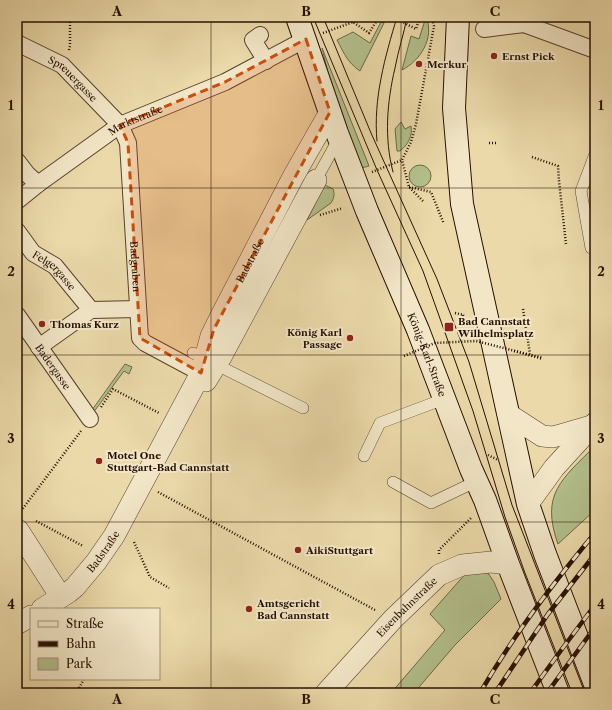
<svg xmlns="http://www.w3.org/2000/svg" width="612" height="710" font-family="'Libre Caslon Text',serif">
  <rect width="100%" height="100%" fill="#ebd9a9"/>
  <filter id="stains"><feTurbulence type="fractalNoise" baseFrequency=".005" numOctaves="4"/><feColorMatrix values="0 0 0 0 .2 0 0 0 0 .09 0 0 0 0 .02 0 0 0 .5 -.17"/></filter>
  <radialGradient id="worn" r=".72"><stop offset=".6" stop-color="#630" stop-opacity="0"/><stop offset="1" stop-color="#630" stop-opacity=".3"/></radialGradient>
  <path fill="#b2c08c" stroke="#6c6847" d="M426,17C435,38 420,61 402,70L411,36L419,39Z
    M381,22L384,23L360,71C347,62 344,53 337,40L353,32L370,43Z
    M322,48L369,166L361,168L329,77Z
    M401,122L405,129L411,126C413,135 408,145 400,151H397L395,129Z
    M409 176a11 11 0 1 1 22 0a11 11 0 1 1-22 0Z
    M325,185L333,189C335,194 334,198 331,203L307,220Z
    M125,364L132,367L129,374L124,371L93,413L92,410Z
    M595,446V510L558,544C540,494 562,479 595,446Z
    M467,572L488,573L494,582L501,599L455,645L414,693H391L445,630L430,614Z"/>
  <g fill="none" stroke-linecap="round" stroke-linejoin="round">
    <defs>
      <path id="service" d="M595,154L581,191L591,248L595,250
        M316,180L339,138
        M193,353L303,408
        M364,456L380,423L444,399
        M393,482L431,503L477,481"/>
      <g id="pedestrian">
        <path d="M484,29L524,24L595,50"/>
        <path d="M260,35L253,40L266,61"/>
        <path id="s1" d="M17,43L62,65L120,125L128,143L140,338L145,343L201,373"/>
        <path d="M17,161L27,174L38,184"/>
        <path id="s2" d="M17,201L38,184L120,125L225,82L306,39"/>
        <path id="s3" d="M17,231L33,253L55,266L91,310"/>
        <path id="s4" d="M17,315L90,419"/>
        <path d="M39,347L91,310L138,309"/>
      </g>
      <g id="minor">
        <path d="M206,381L221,357L316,180"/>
        <path d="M508,414L542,436L553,437L591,426"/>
        <path d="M528,504L554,468L595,423"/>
        <path d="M18,530L61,597"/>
        <path id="s5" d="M42,609L69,592L75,587L96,562L114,536L201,373L211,336L222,314L293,177L330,112"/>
        <path d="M17,624L31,616"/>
        <path id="s6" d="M326,693L393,619L439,575L462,565L491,562L508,564"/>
      </g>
      <g id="secondary">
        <path id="s7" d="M297,17L337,133L367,211L418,330L471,469L485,500L508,564L558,693"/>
        <path d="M458,17L454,108L462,204L528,504L545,554L595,684"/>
      </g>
    </defs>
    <use href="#service" stroke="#57422c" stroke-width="12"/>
    <use href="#pedestrian" stroke="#57422c" stroke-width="18"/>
    <use href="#minor" stroke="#57422c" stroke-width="22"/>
    <use href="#secondary" stroke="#261002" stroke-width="24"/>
    <path stroke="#261002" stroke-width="2.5" stroke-dasharray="1 2" stroke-linecap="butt" d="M348,17L353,22
      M393,17L416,29L420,17
      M323,33L353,22L369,33L379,17
      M69,50L70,46V17
      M489,143H497
      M532,157L558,166L559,181L566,244
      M372,172L402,160
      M409,187L431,192L444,224
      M423,201L409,187L402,160L411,142L416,124L434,26L432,17
      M320,215L343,208
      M523,309L530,354
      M455,313L464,315
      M463,315L465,322
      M514,351L543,359
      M101,407L113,389L159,413
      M488,455L498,460
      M158,492L375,610
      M21,511L81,431
      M36,521L83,546
      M134,542L150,577L169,588
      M439,554V550L471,518
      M75,693L79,688
      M82,693L79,688L84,679"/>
    <use href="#service" stroke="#f2e6c7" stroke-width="11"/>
    <use href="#pedestrian" stroke="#f2e6c7" stroke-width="16"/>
    <use href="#minor" stroke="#f2e6c7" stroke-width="21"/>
    <use href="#secondary" stroke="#f2e6c7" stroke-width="22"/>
    <path stroke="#261002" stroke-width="1" d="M313,17L377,170L423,271L473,411L505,517L525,573L572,693
      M323,17L371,133L437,279L469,362L512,505L585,693
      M377,141C373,99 385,57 397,17
      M393,172C384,138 387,102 395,68C398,51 404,34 407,17"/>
    <defs>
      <path id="rail" d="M480,693C513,636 553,583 595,533
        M495,693L548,614L595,554
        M530,693L562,649L595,605
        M547,693L595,627
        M588,693L595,684"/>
    </defs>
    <use href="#rail" stroke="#261002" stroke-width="4.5"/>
    <use href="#rail" stroke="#f2e6c7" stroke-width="3" stroke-dasharray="9" stroke-linecap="butt"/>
    <path stroke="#261002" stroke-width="2.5" stroke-dasharray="1 2" stroke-linecap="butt" d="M404,356L435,343L476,341L543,358"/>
  </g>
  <path fill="#cb4e0a" fill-opacity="0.2" stroke="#cb4e0a" stroke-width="3" stroke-dasharray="8 5" stroke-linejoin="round" d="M306,39L330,112L214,329L201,373L140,338L128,143L120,125L225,82Z"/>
  <path fill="none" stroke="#261002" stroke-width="1" stroke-opacity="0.55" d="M211,17V693M401,17V693M17,188H595M17,355H595M17,522H595"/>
  <g fill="#8f2418" stroke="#f2e6c7" stroke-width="1.5">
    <circle cx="494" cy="56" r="4"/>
    <circle cx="419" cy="64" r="4"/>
    <circle cx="42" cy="324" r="4"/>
    <rect x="444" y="322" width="10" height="10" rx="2"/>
    <circle cx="350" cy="338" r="4"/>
    <circle cx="99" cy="461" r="4"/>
    <circle cx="298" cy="550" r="4"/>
    <circle cx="249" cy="609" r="4"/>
  </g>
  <g text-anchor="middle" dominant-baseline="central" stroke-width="4" stroke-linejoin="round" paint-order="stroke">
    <g font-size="10" font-weight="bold" fill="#261002" stroke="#f2e6c7" text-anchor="start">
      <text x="502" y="56">Ernst Pick</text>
      <text x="427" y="64">Merkur</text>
      <text x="458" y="321">Bad Cannstatt<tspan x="458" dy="12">Wilhelmsplatz</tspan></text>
      <text x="50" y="324">Thomas Kurz</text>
      <text x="342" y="332" text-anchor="end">König Karl<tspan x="342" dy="12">Passage</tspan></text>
      <text x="107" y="455">Motel One<tspan x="107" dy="12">Stuttgart-Bad Cannstatt</tspan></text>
      <text x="306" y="550">AikiStuttgart</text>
      <text x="257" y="603">Amtsgericht<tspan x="257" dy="12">Bad Cannstatt</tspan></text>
    </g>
    <g font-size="10" fill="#261002" stroke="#f2e6c7">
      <text stroke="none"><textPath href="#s1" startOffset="67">Spreuergasse</textPath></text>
      <text stroke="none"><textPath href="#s2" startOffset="144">Marktstraße</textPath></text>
      <text stroke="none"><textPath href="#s5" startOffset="412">Badstraße</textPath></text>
      <text stroke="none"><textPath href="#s1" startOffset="277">Badgraben</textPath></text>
      <text stroke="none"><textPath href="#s3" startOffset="55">Felgergasse</textPath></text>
      <text stroke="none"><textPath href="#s7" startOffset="362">König-Karl-Straße</textPath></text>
      <text stroke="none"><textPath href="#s4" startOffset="63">Badergasse</textPath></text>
      <text stroke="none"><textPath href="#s5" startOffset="85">Badstraße</textPath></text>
      <text stroke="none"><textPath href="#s6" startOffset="118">Eisenbahnstraße</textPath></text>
    </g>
  </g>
  <rect width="612" height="710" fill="none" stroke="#ebd9a9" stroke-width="44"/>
  <rect x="30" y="608" width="130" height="72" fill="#f2e6c7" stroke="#a09078"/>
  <rect x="38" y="621" width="20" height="6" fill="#f2e6c7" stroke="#a09078"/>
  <text x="66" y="628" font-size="12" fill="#261002">Straße</text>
  <rect x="38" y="641" width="20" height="6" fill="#261002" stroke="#a09078"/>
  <text x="66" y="648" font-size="12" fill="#261002">Bahn</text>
  <rect x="38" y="658" width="20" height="12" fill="#b2c08c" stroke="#a09078"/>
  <text x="66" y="668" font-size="12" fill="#261002">Park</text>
  <rect x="22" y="22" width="568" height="666" fill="none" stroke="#261002" stroke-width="1.5"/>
  <g font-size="13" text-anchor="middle" font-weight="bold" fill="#261002">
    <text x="117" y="16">A</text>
    <text x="306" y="16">B</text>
    <text x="495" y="16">C</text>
    <text x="11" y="110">1</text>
    <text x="601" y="110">1</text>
    <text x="11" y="276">2</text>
    <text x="601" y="276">2</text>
    <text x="11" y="443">3</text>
    <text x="601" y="443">3</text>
    <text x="11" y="609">4</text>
    <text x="601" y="609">4</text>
    <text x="117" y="704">A</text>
    <text x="306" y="704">B</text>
    <text x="495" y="704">C</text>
  </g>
  <rect width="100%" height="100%" filter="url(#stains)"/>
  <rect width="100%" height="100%" fill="url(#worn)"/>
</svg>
